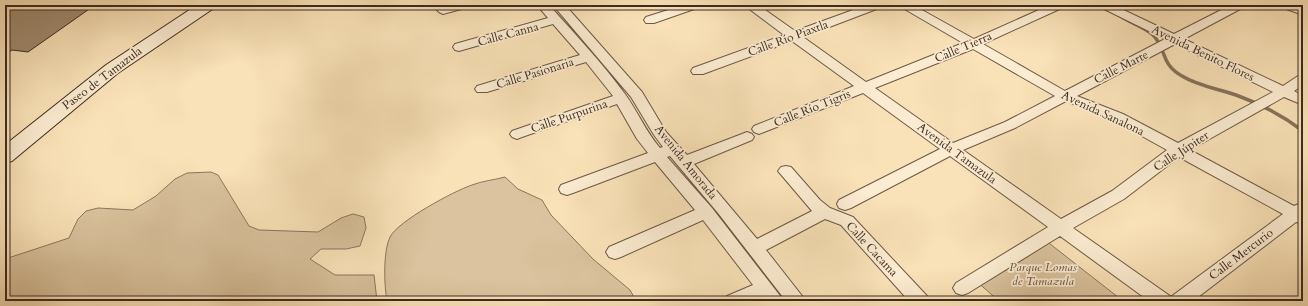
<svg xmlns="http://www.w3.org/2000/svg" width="1308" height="306" font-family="Cardo,serif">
  <rect width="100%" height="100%" fill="#fae2b8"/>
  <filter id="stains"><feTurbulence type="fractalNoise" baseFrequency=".005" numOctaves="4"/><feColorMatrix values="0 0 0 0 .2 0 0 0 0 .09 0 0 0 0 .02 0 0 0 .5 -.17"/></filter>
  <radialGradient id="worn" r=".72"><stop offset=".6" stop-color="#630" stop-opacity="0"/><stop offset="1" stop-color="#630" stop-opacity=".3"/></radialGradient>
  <path fill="#dac39e" stroke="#8b765f" d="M211,172L218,175L249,226L259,230L318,232L341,218L353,214L364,217L366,228L360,246L346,249H321L310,259L335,275H374L377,301H5V259L69,238L78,219L86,211L98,208L133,210L156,196L175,179L187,173Z
    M505,177L518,189L542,200L551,215L593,259L630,290L636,301H387C384,286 383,251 390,237C398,221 454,191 472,185C482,181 494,180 505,177Z
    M1045,240L1123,301H999L975,280Z"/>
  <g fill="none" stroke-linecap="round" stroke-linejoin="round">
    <path stroke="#87735c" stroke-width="3.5" d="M1119,15C1129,23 1144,26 1153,35C1167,49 1160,64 1182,76C1198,86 1219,89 1236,95C1261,104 1282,115 1303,131"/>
  </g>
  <path fill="#9f8a6f" stroke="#3c2a20" d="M5,5H95L28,52L12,50L5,55Z"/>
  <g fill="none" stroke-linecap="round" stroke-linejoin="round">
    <defs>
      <path id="minor" d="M450,5H471L469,7L443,14L439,12L437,10L439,8Z
        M537,5H549C575,34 602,63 625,94C638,112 646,132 660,148L663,147L654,135L631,97L553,5H565L642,92L666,132L687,155L742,134L747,132L752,134L754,137L752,140L694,164L757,239L812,211L778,171L781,167L786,166L791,167L820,200L830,208L853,217L927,296L929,301H909L841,225L825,219L766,250L806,301H786L718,213L670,156L667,157L712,208L784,301H764L762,297L753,301H725L727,296L753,285L703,220L621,257L615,259L609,257L606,252L609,247L695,210L655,162L573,193L567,195L561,193L559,189L561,185L648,153L637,139L617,104L522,137L517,139L512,137L510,134L512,131L613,96L586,62L487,92H477L475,89L477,86L580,55L553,24L459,51L455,50L453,47L455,44L548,18Z
        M684,5H702L700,7L654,23H646L644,20L646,17Z
        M744,5H758L795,31L867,5H884L882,7L803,37L866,82L963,43L901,7L899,5H913L974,39L1050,5H1066L1064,7L983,44L1065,91L1165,39L1100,7L1098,5H1113L1174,34L1231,5H1246L1244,7L1184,39L1283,86L1298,76L1303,75V85L1294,91L1303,96V105L1284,97L1190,150L1294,206L1303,202V224L1296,222L1193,301H1149L1060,236L968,293L962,295L956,293L953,288L956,283L1048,227L950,156L851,208L845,210L839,208L837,204L839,200L940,149L863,93L764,132L759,134L754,132L752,129L754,126L854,86L792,41L703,74H693L691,71L693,68L784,35ZM1175,44L1273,92L1178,143L1123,114L1077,96ZM973,49L1055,96L1005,122L953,143L875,88ZM1066,101L1113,120L1167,150L1112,191L1061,219L963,150L1015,128ZM1179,157L1283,214L1172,296L1171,299L1170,296L1073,228L1124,199Z
        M1279,5H1297L1303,7V15L1281,7Z"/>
      <path id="secondary" d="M197,5H216L214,8L118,73L12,161L5,163V145L106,65Z"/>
    </defs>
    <use href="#minor" stroke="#6c5846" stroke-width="2"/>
    <use href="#secondary" stroke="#3c2a20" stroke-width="2"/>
    <use href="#minor" fill="#fcecd1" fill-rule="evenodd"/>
    <use href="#secondary" fill="#fcecd1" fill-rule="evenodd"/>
  </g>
  <g text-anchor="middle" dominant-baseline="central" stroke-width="3.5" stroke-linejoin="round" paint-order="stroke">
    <g font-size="12" fill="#3c2a20" stroke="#fcecd1">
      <text transform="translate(508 34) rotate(-15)">Calle Canna</text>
      <text transform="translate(788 38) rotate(-20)">Calle Río Piaxtla</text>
      <text transform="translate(963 47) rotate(-23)">Calle Tierra</text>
      <text transform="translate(1203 53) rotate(26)">Avenida Benito Flores</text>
      <text transform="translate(1121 67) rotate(-27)">Calle Marte</text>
      <text transform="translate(535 73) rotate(-17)">Calle Pasionaria</text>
      <text transform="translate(102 78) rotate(-37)">Paseo de Tamazula</text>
      <text transform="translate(812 108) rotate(-22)">Calle Río Tigris</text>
      <text transform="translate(1103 113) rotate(25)">Avenida Sanalona</text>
      <text transform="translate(569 116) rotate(-19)">Calle Purpurina</text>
      <text transform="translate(1181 151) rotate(-33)">Calle Júpiter</text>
      <text transform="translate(957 153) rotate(36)">Avenida Tamazula</text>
      <text transform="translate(686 162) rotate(51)">Avenida Amorada</text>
      <text transform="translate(872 249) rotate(47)">Calle Cacama</text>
      <text transform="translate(1241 254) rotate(-37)">Calle Mercurio</text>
    </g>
    <g font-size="12" font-style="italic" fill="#645040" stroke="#fcecd1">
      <text x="1043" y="267">Parque Lomas<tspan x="1043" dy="14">de Tamazula</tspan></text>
    </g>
  </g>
  <rect width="1308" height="306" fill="none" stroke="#fae2b8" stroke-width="20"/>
  <rect x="6" y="6" width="1296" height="294" fill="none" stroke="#3c2a20" stroke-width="2"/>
  <rect x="10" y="10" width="1288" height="286" fill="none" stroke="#3c2a20"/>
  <rect width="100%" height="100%" filter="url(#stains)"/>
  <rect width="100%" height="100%" fill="url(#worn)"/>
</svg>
